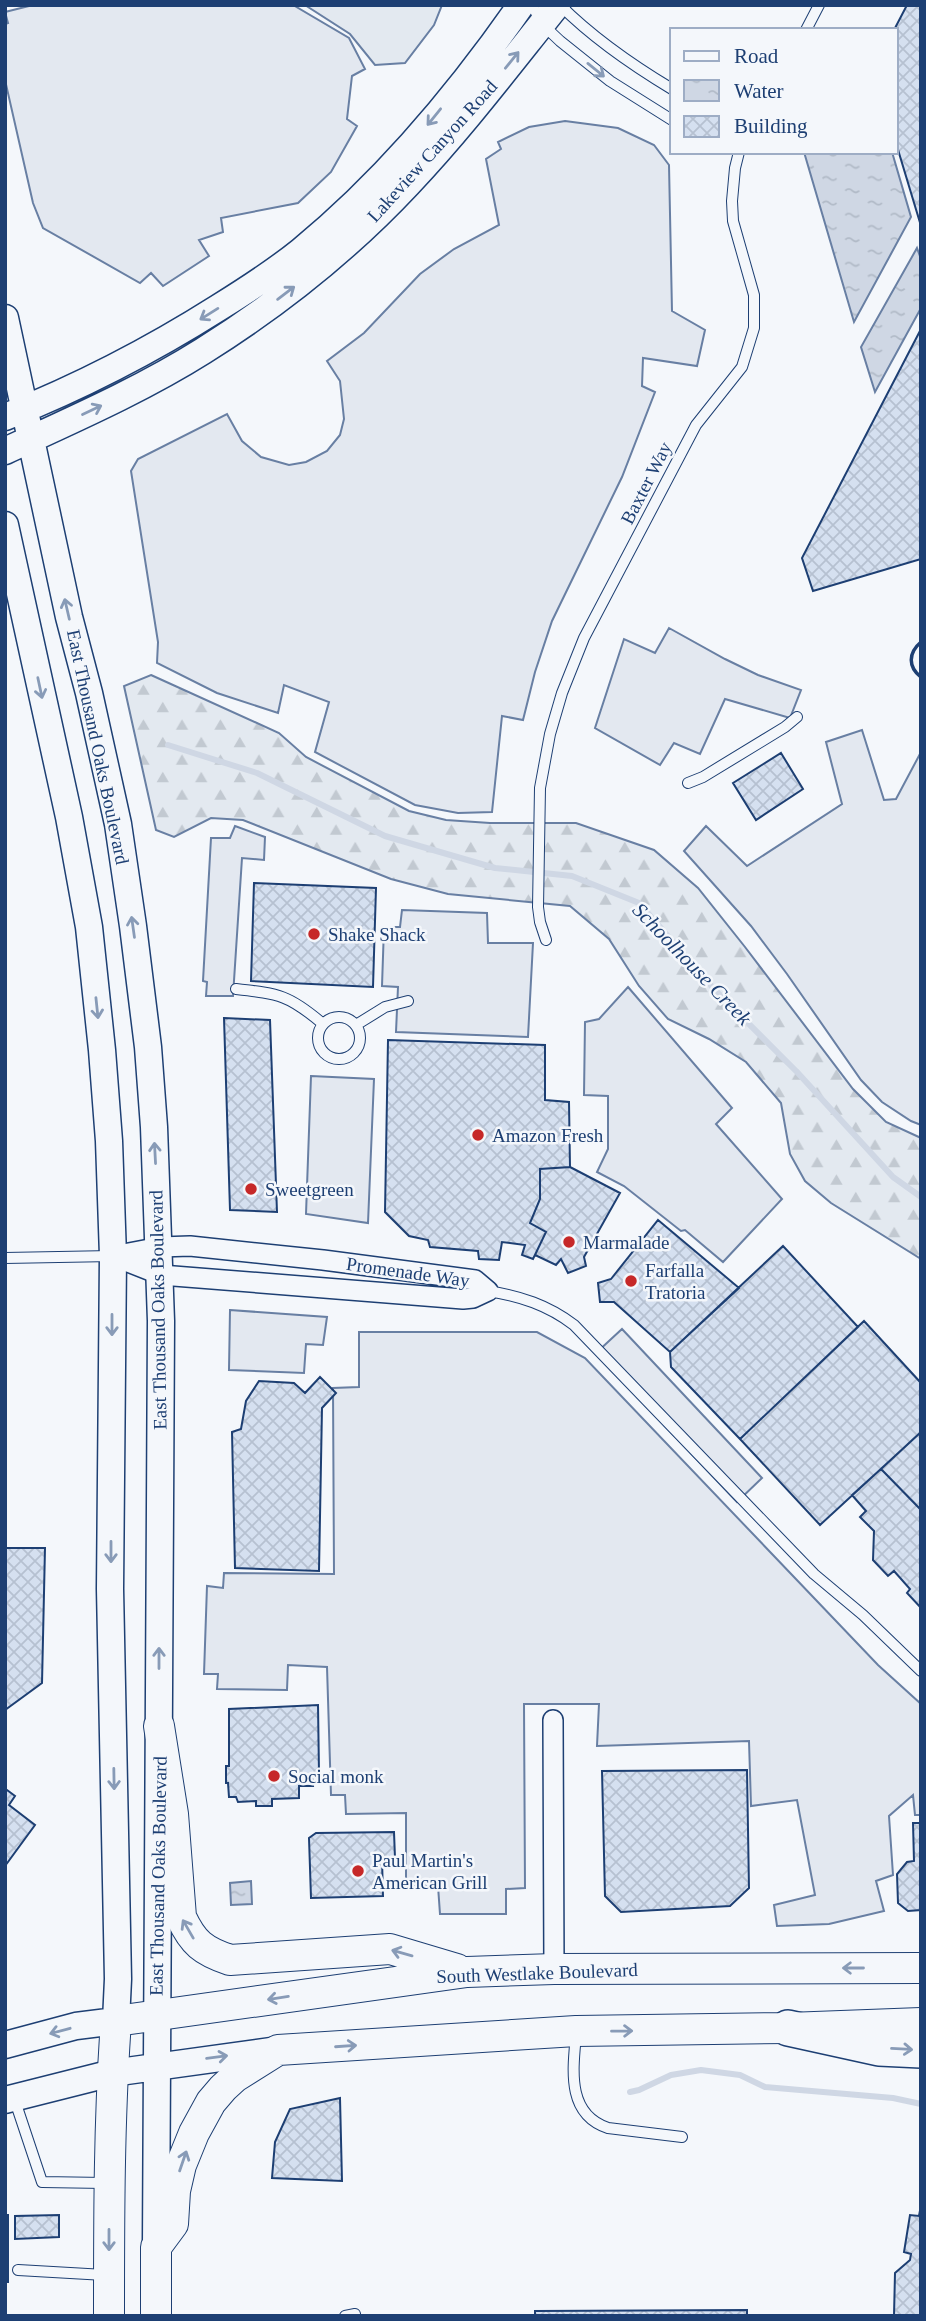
<svg xmlns="http://www.w3.org/2000/svg" width="926" height="2321" font-family="'Times New Roman',serif">
  <defs>
    <pattern id="forest-firs" width="22" height="20" patternUnits="userSpaceOnUse" patternTransform="scale(1.75)"><rect width="22" height="20" fill="#e3e9f0"/><path d="M5 1l3.5 6h-7zM16 11l3.5 6h-7z" fill="#c2c9d1"/></pattern>
    <pattern id="water-ripples" width="26" height="14" patternUnits="userSpaceOnUse" patternTransform="scale(1.75)"><rect width="26" height="14" fill="#cfd7e4"/><path d="M2 4q2-2 4 0t4 0M15 11q2-2 4 0t4 0" fill="none" stroke="#b1bac7"/></pattern>
    <pattern id="building-cross-hatch" width="8" height="8" patternUnits="userSpaceOnUse" patternTransform="scale(1.75)"><rect width="8" height="8" fill="#d5e0f0"/><path d="M0 0l8 8M0 8l8-8" fill="none" stroke="#b6c1d1"/></pattern>
  </defs>
  <rect width="100%" height="100%" fill="#f4f7fb"/>
  <path fill="#e3e9f0" stroke="#687fa3" stroke-width="2" d="M305,5H442L434,25L405,63L375,65L350,34Z"/>
  <path fill="url(#forest-firs)" stroke="#687fa3" stroke-width="2" d="M151,675L279,733L306,757L409,811L446,820L490,823H576L654,850L698,888L745,947L853,1089L886,1122L921,1138V1259L831,1203L805,1181L790,1154L781,1103L746,1062L709,1039L668,1019L639,986L609,939L570,906L448,894L391,879L243,820L211,818L174,837L156,830L124,686Z"/>
  <path fill="#e3e8f0" stroke="#687fa3" stroke-width="2" d="M33,5H293L349,38L365,69L352,76L347,119L357,126L331,172L298,203L221,218L223,232L199,240L209,256L163,286L151,273L140,283L43,228L33,203L5,80V24L8,23L5,12Z
    M565,121L618,128L654,145L669,165L672,311L705,330L697,366L643,358L642,386L655,392L622,477L552,621L535,672L523,720L502,716L492,812L458,813L415,805L315,752L329,702L284,685L278,713L217,693L157,663L158,642L131,471L138,459L227,414L242,441L261,457L289,465L306,462L327,451L340,435L344,419L340,381L327,361L364,333L420,274L454,249L499,225L486,159L501,149L498,142L529,127Z
    M669,628L725,659L758,675L801,690L790,718L725,699L700,754L674,743L660,765L595,728L624,639L655,653Z
    M862,730L884,800L896,799L921,752V1125L911,1121L882,1102L861,1080L787,974L751,926L684,851L706,826L747,866L842,804L826,742Z
    M235,826L265,837L264,860L242,858L233,996H206L207,982L203,981L211,838H230Z
    M402,910L487,913L488,943H533L528,1037L396,1032L398,987L382,986L384,927H400Z
    M628,987L732,1108L716,1124L782,1199L723,1262L685,1230L681,1231L624,1186L597,1172L608,1149V1096L584,1095L585,1022L599,1019Z
    M311,1076L374,1079L368,1223L306,1214Z
    M230,1310L327,1317L323,1345L306,1344L304,1373L229,1370Z
    M622,1329L762,1478L737,1502L596,1353Z
    M359,1332H537L585,1358L878,1665L921,1704V1815H915L913,1795L889,1816L893,1875L876,1881L884,1911L829,1924L777,1926L774,1905L815,1895L797,1800L751,1806L749,1741L597,1746L599,1704H524L525,1888L506,1889V1914H440L438,1886L406,1885V1813L346,1814L345,1795H331L327,1667L288,1665L287,1690L217,1689L218,1674H204L207,1586L223,1588L224,1573L334,1574L333,1388L359,1387Z"/>
  <path fill="url(#water-ripples)" stroke="#687fa3" stroke-width="2" d="M804,152H892L911,217L854,322Z
    M917,248L921,259V308L875,392L861,347Z
    M251,1881L252,1904L231,1905L230,1883Z"/>
  <g fill="none" stroke-linecap="round" stroke-linejoin="round">
    <path stroke="#cfd7e4" stroke-width="6" d="M168,745L257,773L385,836L495,868L572,876L639,903L714,989L797,1072L893,1177L921,1197
      M630,2092L639,2090L671,2075L701,2070L740,2075L765,2087L893,2098L921,2104"/>
  </g>
  <path fill="url(#building-cross-hatch)" stroke="#1d3f73" stroke-width="2" d="M907,5H921V226L896,143V30H894Z
    M921,329V559L813,591L802,558Z
    M781,753L803,789L756,820L733,783Z
    M254,883L376,888L373,987L251,981Z
    M224,1018L270,1020L277,1212L230,1210Z
    M388,1040L545,1045V1100L569,1102L570,1167L540,1169V1199L530,1223L546,1232L533,1259L522,1255L525,1245L502,1242L499,1260L479,1259L478,1251L430,1247L428,1240L409,1236L385,1212Z
    M570,1167L620,1193L584,1257L586,1266L568,1273L561,1259L556,1265L535,1255L546,1232L530,1223L540,1199V1169Z
    M658,1220L739,1288L670,1352L614,1302H600L598,1283L611,1279Z
    M783,1246L858,1327L740,1439L671,1367L670,1352Z
    M864,1321L921,1383V1432L820,1525L740,1439Z
    M320,1377L336,1393L322,1408L319,1571L235,1568L232,1432L241,1429L246,1401L259,1381L294,1383L305,1393Z
    M921,1432V1510L881,1469Z
    M881,1469L921,1510V1608L907,1593L910,1589L894,1571L888,1576L873,1560L874,1531L860,1517L866,1511L852,1495Z
    M5,1548H45L42,1683L5,1710Z
    M318,1705L319,1773L312,1774L313,1786H299V1798L272,1799V1806H256V1801L238,1802L236,1797H229L228,1783H226V1766H229V1709Z
    M747,1770L749,1888L730,1906L621,1912L605,1896L602,1771Z
    M7,1790L15,1796L9,1805L35,1825L5,1866V1792Z
    M913,1823H921V1910L908,1911L898,1903L897,1874L907,1862L914,1861Z
    M394,1832L395,1858L382,1859L383,1896L311,1898L309,1838L316,1833Z
    M340,2098L342,2181L272,2178L275,2142L290,2109Z
    M921,2205V2316H894L895,2273L910,2260L911,2254L904,2252L910,2215L919,2216Z
    M5,2215H8V2282H5Z
    M59,2215V2237L15,2239V2216Z
    M747,2310V2316H535V2311Z"/>
  <g fill="none" stroke-linecap="round" stroke-linejoin="round">
    <defs>
      <path id="lane" d="M532,5L542,24L560,41L610,81L672,120
        M560,5C593,38 632,65 672,89
        M806,30L819,5
        M688,783L703,777L785,727L797,717
        M546,940L540,922L538,907L540,788L550,734L562,693L584,638L696,425L742,367L754,328V295L733,221L732,201L735,168L739,152
        M236,989C280,994 289,995 323,1024
        M318 1038a21 21 0 1 1 42 0a21 21 0 1 1-42 0Z
        M356,1025L385,1007L408,1001
        M5,1258L112,1256
        M488,1291C520,1296 548,1305 574,1325L814,1574L863,1615L921,1671
        M576,2034C573,2069 566,2114 608,2128L682,2137
        M15,2101L42,2182L105,2183
        M18,2270L105,2275
        M345,2316L355,2314"/>
      <path id="street" d="M190,1246L323,1260L475,1280L488,1291L473,1298L463,1299L161,1275L113,1256L160,1247Z
        M553,1720L554,1969"/>
      <path id="secondary" d="M5,318L69,617L89,693L118,824L133,926L148,1047L154,1127L161,1321L156,2247
        M5,417C80,387 150,351 218,308C247,290 275,272 301,251C385,182 459,94 521,5
        M5,451C72,420 141,390 203,351C278,304 348,248 408,184C461,128 508,66 557,5
        M5,525L69,817L89,927L102,1050L109,1141L113,1256L110,1589L118,1979L116,2021L76,2026L5,2045
        M5,2100L112,2073L278,2050"/>
      <path id="primary" d="M159,1726L173,1814L181,1917C193,1943 203,1951 230,1960L390,1949L457,1969
        M109,2316C109,2218 109,2119 116,2021L467,1972L554,1969L921,1968
        M156,2316V2247L173,2224L175,2191L181,2165L194,2133L211,2102L223,2088L235,2077L278,2050L576,2031L788,2028L921,2023"/>
      <path id="highway" d="M788,2028L879,2048L921,2050"/>
    </defs>
    <use href="#lane" stroke="#1d3f73" stroke-width="12"/>
    <use href="#street" stroke="#1d3f73" stroke-width="22"/>
    <use href="#secondary" stroke="#1d3f73" stroke-width="29"/>
    <use href="#primary" stroke="#1d3f73" stroke-width="32"/>
    <use href="#highway" stroke="#1d3f73" stroke-width="38"/>
    <use href="#lane" stroke="#f4f7fb" stroke-width="10"/>
    <use href="#street" stroke="#f4f7fb" stroke-width="19"/>
    <use href="#secondary" stroke="#f4f7fb" stroke-width="26"/>
    <use href="#primary" stroke="#f4f7fb" stroke-width="30"/>
    <use href="#highway" stroke="#f4f7fb" stroke-width="35"/>
    <path stroke="#1d3f73" stroke-width="3.5" d="M921,642C908,653 908,667 921,677"/>
  </g>
  <defs><path id="oneway-shaft" d="M-6 0H5M1.5-3L5.5 0L1.5 3" fill="none" stroke-width="1.6" stroke-linecap="round" stroke-linejoin="round" transform="scale(1.75)"/></defs>
  <g stroke="#889bb7">
    <use href="#oneway-shaft" transform="translate(512 60) rotate(-51)"/>
    <use href="#oneway-shaft" transform="translate(596 70) rotate(39)"/>
    <use href="#oneway-shaft" transform="translate(434 117) rotate(129)"/>
    <use href="#oneway-shaft" transform="translate(286 293) rotate(-37)"/>
    <use href="#oneway-shaft" transform="translate(209 314) rotate(148)"/>
    <use href="#oneway-shaft" transform="translate(92 410) rotate(-25)"/>
    <use href="#oneway-shaft" transform="translate(67 609) rotate(-103)"/>
    <use href="#oneway-shaft" transform="translate(40 688) rotate(78)"/>
    <use href="#oneway-shaft" transform="translate(133 927) rotate(-98)"/>
    <use href="#oneway-shaft" transform="translate(97 1008) rotate(84)"/>
    <use href="#oneway-shaft" transform="translate(155 1153) rotate(-93)"/>
    <use href="#oneway-shaft" transform="translate(112 1325) rotate(90)"/>
    <use href="#oneway-shaft" transform="translate(111 1552) rotate(90)"/>
    <use href="#oneway-shaft" transform="translate(159 1658) rotate(-90)"/>
    <use href="#oneway-shaft" transform="translate(114 1779) rotate(89)"/>
    <use href="#oneway-shaft" transform="translate(188 1929) rotate(-120)"/>
    <use href="#oneway-shaft" transform="translate(402 1953) rotate(-164)"/>
    <use href="#oneway-shaft" transform="translate(853 1968) rotate(180)"/>
    <use href="#oneway-shaft" transform="translate(278 1998) rotate(171)"/>
    <use href="#oneway-shaft" transform="translate(60 2031) rotate(165)"/>
    <use href="#oneway-shaft" transform="translate(622 2031) rotate(-1)"/>
    <use href="#oneway-shaft" transform="translate(346 2046) rotate(-4)"/>
    <use href="#oneway-shaft" transform="translate(902 2049) rotate(3)"/>
    <use href="#oneway-shaft" transform="translate(217 2057) rotate(-7)"/>
    <use href="#oneway-shaft" transform="translate(183 2161) rotate(-71)"/>
    <use href="#oneway-shaft" transform="translate(109 2240) rotate(90)"/>
  </g>
  <g fill="#c62828" stroke="#f4f7fb" stroke-width="2.5">
    <circle cx="314" cy="934" r="7"/>
    <circle cx="478" cy="1135" r="7"/>
    <circle cx="251" cy="1189" r="7"/>
    <circle cx="569" cy="1242" r="7"/>
    <circle cx="631" cy="1281" r="7"/>
    <circle cx="274" cy="1776" r="7"/>
    <circle cx="358" cy="1871" r="7"/>
  </g>
  <g text-anchor="middle" dominant-baseline="central" stroke-width="5" stroke-linejoin="round" paint-order="stroke">
    <g font-size="19" fill="#1d3f73" stroke="#f4f7fb">
      <text transform="translate(432 151) rotate(-48)">Lakeview Canyon Road</text>
      <text transform="translate(646 483) rotate(-63)">Baxter Way</text>
      <text transform="translate(98 747) rotate(78)">East Thousand Oaks Boulevard</text>
      <text transform="translate(408 1272) rotate(8)">Promenade Way</text>
      <text transform="translate(158 1310) rotate(-91)">East Thousand Oaks Boulevard</text>
      <text transform="translate(158 1876) rotate(-89)">East Thousand Oaks Boulevard</text>
      <text transform="translate(537 1973) rotate(-2)">South Westlake Boulevard</text>
    </g>
    <g font-size="19" fill="#1d3f73" stroke="#f4f7fb" text-anchor="start">
      <text x="328" y="934">Shake Shack</text>
      <text x="492" y="1135">Amazon Fresh</text>
      <text x="265" y="1189">Sweetgreen</text>
      <text x="583" y="1242">Marmalade</text>
      <text x="645" y="1270">Farfalla<tspan x="645" dy="22">Tratoria</tspan></text>
      <text x="288" y="1776">Social monk</text>
      <text x="372" y="1860">Paul Martin's<tspan x="372" dy="22">American Grill</tspan></text>
    </g>
    <g font-size="21" font-style="italic" fill="#1d3f73" stroke="#f4f7fb">
      <text transform="translate(692 964) rotate(46)">Schoolhouse Creek</text>
    </g>
  </g>
  <rect width="926" height="2321" fill="none" stroke="#1d3f73" stroke-width="14"/>
  <rect x="670" y="28" width="228" height="126" fill="#f4f7fb" stroke="#9eadc5" stroke-width="2"/>
  <rect x="684" y="51" width="35" height="10" fill="#f4f7fb" stroke="#9eadc5" stroke-width="2"/>
  <text x="734" y="63" font-size="21" fill="#1d3f73">Road</text>
  <rect x="684" y="80" width="35" height="21" fill="url(#water-ripples)" stroke="#9eadc5" stroke-width="2"/>
  <text x="734" y="98" font-size="21" fill="#1d3f73">Water</text>
  <rect x="684" y="116" width="35" height="21" fill="url(#building-cross-hatch)" stroke="#9eadc5" stroke-width="2"/>
  <text x="734" y="133" font-size="21" fill="#1d3f73">Building</text>
</svg>
